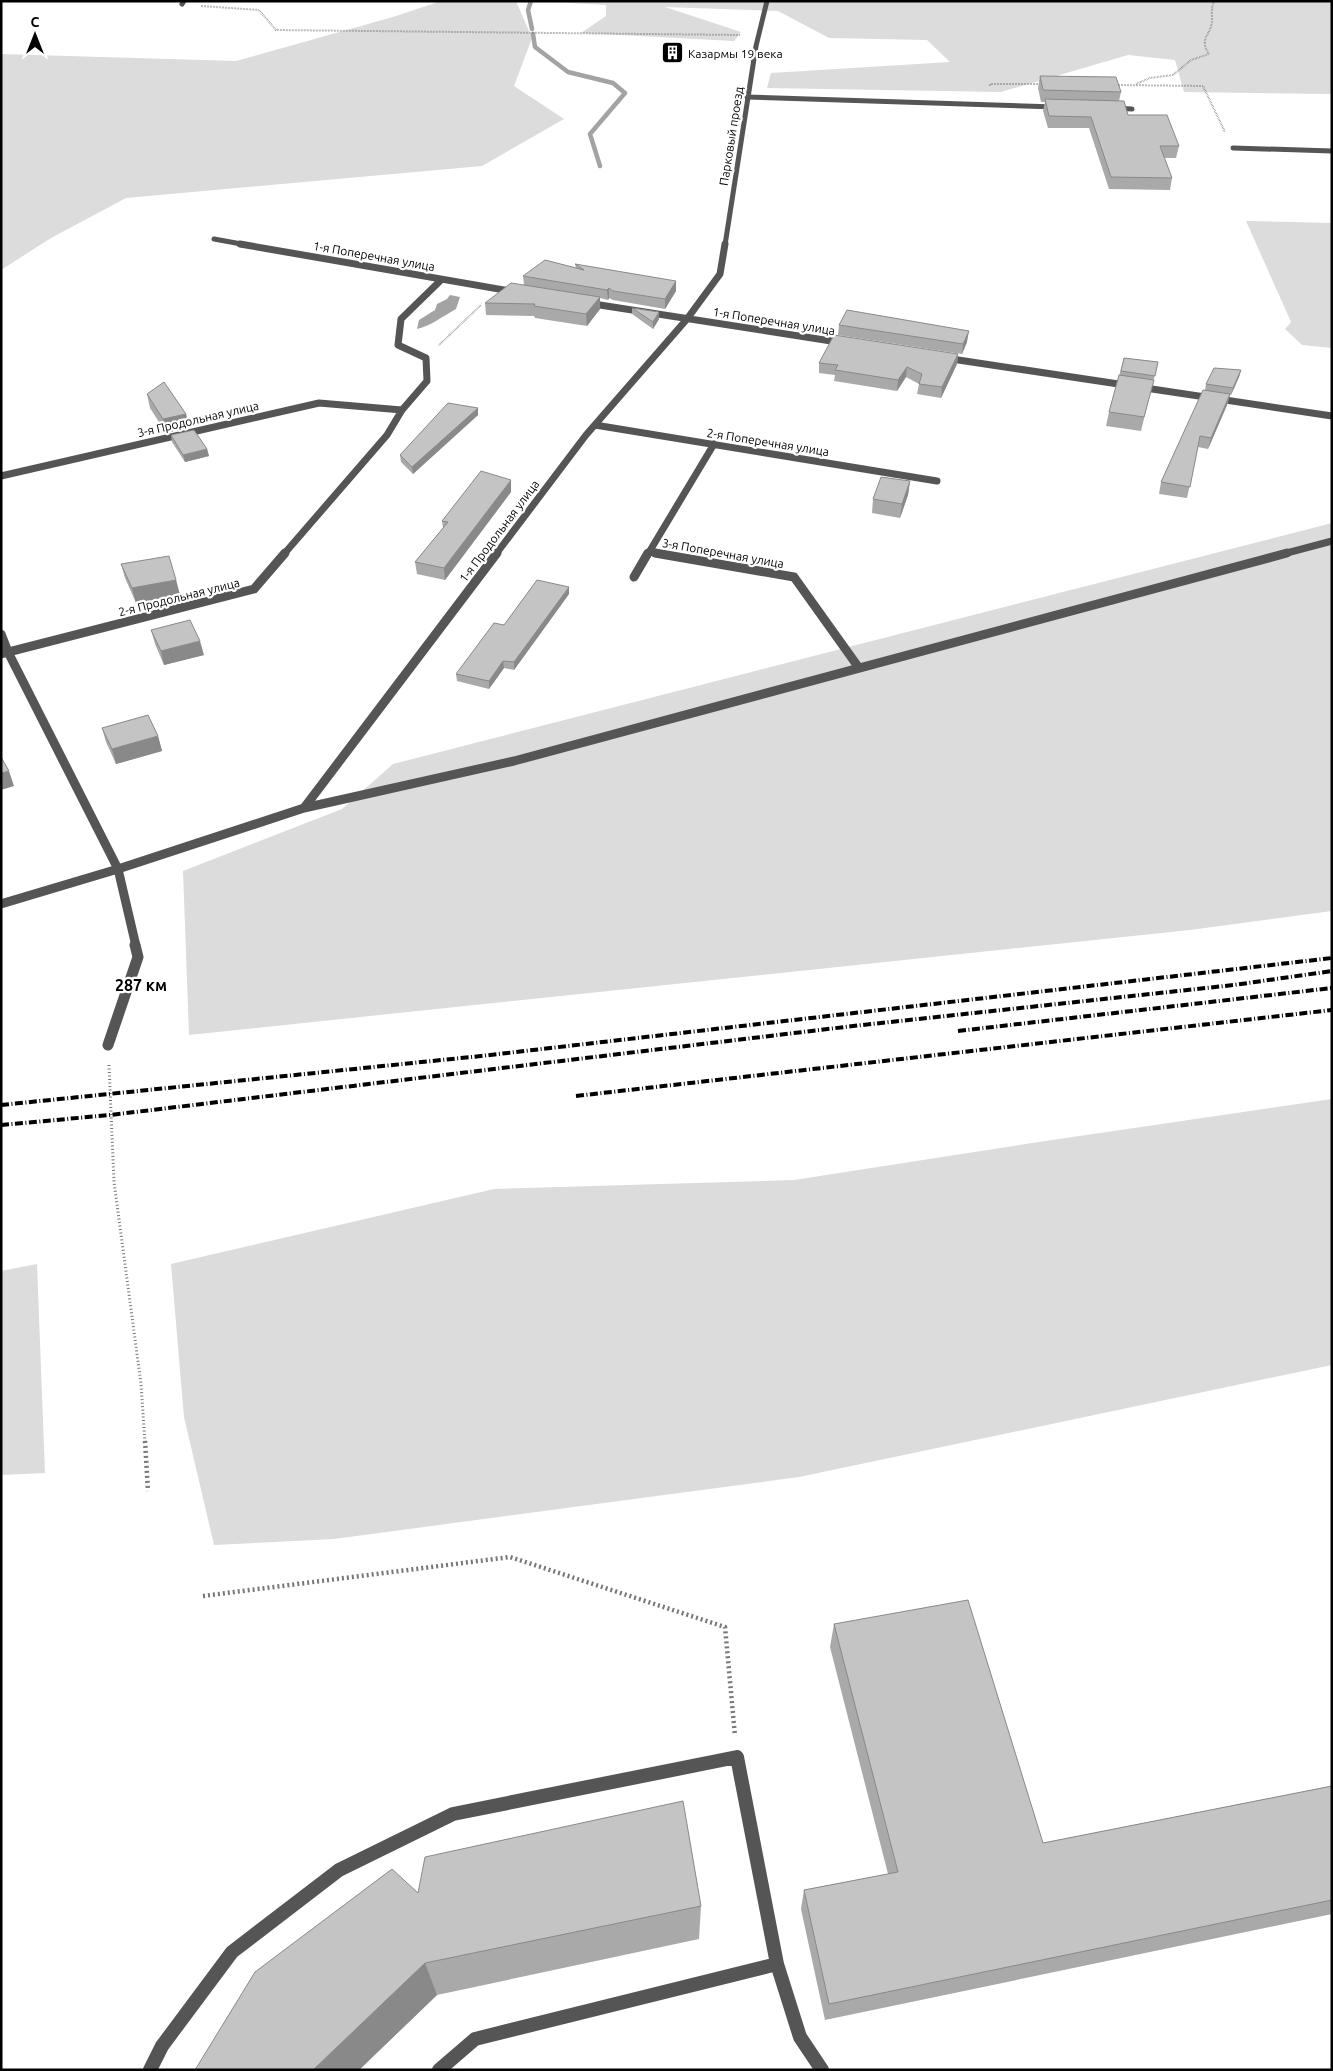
<svg xmlns="http://www.w3.org/2000/svg" width="1333" height="2071" font-family="Ubuntu,sans-serif">
  <rect width="100%" height="100%" fill="#fff"/>
  <path fill="#dcdcdc" d="M441,1H516L532,38L514,86L564,119L482,166L126,198L51,238L1,270V54L236,61L393,17Z
    M535,1H1332V94L1184,92L1175,60L1128,55L1001,92L767,88L771,73L950,62L927,40L829,38L778,11L665,7L741,32L734,41L581,33L606,16V5Z
    M1246,221L1332,223V348L1302,345L1285,329L1291,322Z
    M1332,523V911L1190,930L189,1035L183,871L342,809L393,764Z
    M1332,1099V1365L799,1477L334,1539L214,1545L184,1417L171,1264L494,1189L794,1180L1032,1143Z
    M37,1264L45,1473L1,1475V1271Z"/>
  <path fill="#a3a3a3" d="M450,295L460,297L456,309C443,316 431,326 417,329L419,320L435,310L437,304L447,299Z"/>
  <g fill="none" stroke-linecap="round" stroke-linejoin="round">
    <path stroke="#a3a3a3" stroke-width="4.5" d="M531,1L528,10L532,29
      M533,34L535,47L568,72L613,83L625,93L590,134L600,166"/>
    <path stroke="#777" stroke-width="2" stroke-dasharray="0.5 1" stroke-linecap="butt" d="M201,6L259,10L276,30L740,35
      M1136,84L1150,78L1173,75L1191,60L1209,54C1198,37 1212,35 1212,20C1212,12 1211,10 1214,1
      M1115,85L1203,86L1225,132
      M990,86V84H1041
      M439,345L481,305"/>
    <path stroke="#777" stroke-width="3" stroke-dasharray="1 2.5" stroke-linecap="butt" d="M109,1065L114,1182L141,1384L145,1443"/>
    <path stroke="#777" stroke-width="4.5" stroke-dasharray="2 3" stroke-linecap="butt" d="M145,1441L148,1491
      M203,1596L510,1557L725,1627L735,1736"/>
    <path stroke="#555" stroke-width="5" d="M747,97L1056,107
      M1113,108L1132,109"/>
    <path stroke="#555" stroke-width="9" d="M1,904L118,869"/>
    <path stroke="#555" stroke-width="14" d="M150,2070L162,2046L232,1952L339,1870L453,1814L737,1757L777,1964L800,2037L822,2070
      M439,2070L475,2039L777,1964"/>
    <path stroke="#555" stroke-width="5" d="M182,4L184,1
      M1233,148L1332,151
      M214,239L247,245
      M725,245L756,46L767,1"/>
    <path stroke="#555" stroke-width="7" d="M240,244L516,292
      M587,303L844,343
      M945,358L1332,416
      M595,425L937,481
      M1,476L319,403L402,410
      M649,552L662,554
      M284,554L387,435L402,410L427,381L426,358L398,345L401,319L441,280
      M496,554L586,435L687,319L720,274L725,244
      M648,554L714,444
      M1283,554L1332,541"/>
    <path stroke="#555" stroke-width="9" d="M655,553L794,577L859,668
      M634,577L648,553
      M1,634L8,652L118,869L136,946
      M1,654L254,589L285,553
      M304,808L497,553
      M118,869L304,808L514,761L1287,553"/>
    <path stroke="#555" stroke-width="11" d="M108,1045L138,957L135,945"/>
    <path stroke="#000" stroke-width="4" stroke-dasharray="8 2.5 1 2.5" stroke-linecap="butt" d="M958,1031L1332,988
      M576,1096L1332,1010
      M1,1105L481,1056L1332,958
      M1,1125L110,1115L853,1026L1234,985L1332,971"/>
  </g>
  <path fill="#a9a9a9" d="M1040,76L1121,92L1119,101L1128,115L1179,146L1176,158H1164L1172,178L1170,190L1109,189L1089,128H1048L1043,111L1045,102H1041L1038,88Z
    M575,264L676,291L665,309L613,300L609,298L608,300L600,298V309L587,326L535,318L534,316L486,315L485,303L524,285L523,276L576,268Z
    M632,308L659,312V319L653,329L632,314Z
    M839,325L967,342L962,354L838,335Z
    M958,354L957,364L941,398L917,394L919,384L906,377L897,391L834,381L835,375L819,373V363Z
    M1124,358L1158,362L1141,431L1106,426L1109,412Z
    M1241,370L1239,377L1231,395H1230L1227,405L1208,449L1198,447L1187,498L1159,494L1161,482L1205,390L1206,384Z
    M147,394L186,414L189,427L166,433L150,408Z
    M478,408V415L413,474L401,462L400,455Z
    M171,435L207,449L209,456L185,462L172,442Z
    M910,481L908,495L900,518L872,513L873,499Z
    M511,492L445,580L417,574L415,562L443,528L442,521Z
    M121,564L176,580L180,595L136,603L125,578Z
    M569,594L514,670L504,668L489,689L457,681L456,674L504,625Z
    M151,630L204,655L164,665L155,644Z
    M102,728L158,736L162,751L116,764L106,742Z
    M834,1624L1043,1843L1332,1786V1914L825,2020L801,1909L804,1890L888,1874L830,1647Z
    M418,1893L701,1906L699,1939L437,1995L359,2070H195Z"/>
  <path fill="#898989" d="M676,281V291L665,309V299Z
    M609,288V298L608,300L607,290Z
    M600,297V309L587,326L586,314Z
    M659,312V319L653,329V322Z
    M969,331L967,342L962,354L963,344Z
    M958,354L957,364L941,398L942,387Z
    M907,367L906,377L897,391L898,380Z
    M1241,370L1239,377L1231,395L1233,388Z
    M1230,394L1227,405L1208,449L1211,438Z
    M478,408V415L413,474L412,467Z
    M186,414L189,427L166,433L163,419Z
    M207,449L209,456L185,462L183,455Z
    M511,480V492L445,580L444,568Z
    M910,481L908,495L900,518L902,504Z
    M176,580L180,595L136,603L132,588Z
    M569,587V594L514,670V662Z
    M200,641L204,655L164,665L161,651Z
    M503,661L504,668L489,689V681Z
    M158,736L162,751L116,764L112,749Z
    M9,771L14,786L1,790V773Z
    M425,1963L437,1995L359,2070H313Z"/>
  <path fill="#c4c4c4" stroke="#898989" d="M1040,76L1116,77L1121,92L1043,90Z
    M1045,99L1124,101L1128,115H1167L1179,146H1160L1172,178L1111,177L1091,117L1049,116Z
    M545,260L584,270L575,264L676,281L665,299L613,291L609,288L607,290L523,276Z
    M511,283L600,297L586,314L534,306L535,304L485,303Z
    M632,308L659,312L653,322Z
    M847,310L969,331L963,344L839,325Z
    M834,335L958,354L942,387L919,384L922,374L907,367L898,380L835,370L838,365L819,363Z
    M1124,358L1158,362L1155,376L1121,371Z
    M1214,368L1241,370L1233,388L1206,384Z
    M1119,375L1154,380L1144,417L1109,412Z
    M164,382L186,414L163,419L147,394Z
    M1203,390L1230,394L1211,438L1200,436L1190,487L1161,482Z
    M448,403L478,408L412,467L400,455Z
    M194,430L207,449L183,455L171,435Z
    M481,471L511,480L444,568L415,562L448,522L442,521Z
    M881,477L910,481L902,504L873,499Z
    M169,556L176,580L132,588L121,564Z
    M537,580L569,587L514,662L503,661L489,681L456,674L494,623L504,625Z
    M190,620L200,641L161,651L151,630Z
    M148,715L158,736L112,749L102,728Z
    M1,757L9,771L1,773Z
    M968,1600L1043,1843L1332,1786V1900L829,2004L804,1890L898,1872L834,1624Z
    M683,1801L701,1906L425,1963L313,2070H195L255,1972L392,1869L418,1893L425,1857Z"/>
  <defs>
    <symbol id="building-square" viewBox="-11 -11 22 22"><rect x="-9" y="-9" width="18" height="18" rx="4" fill="#000" stroke="#fff"/><path d="M-4-6H4V6H1V3H-1V6H-4ZM-2.5-4.3h1.7v1.8h-1.7ZM.8-4.3h1.7v1.8H.8ZM-2.5-1h1.7V.8h-1.7ZM.8-1h1.7V.8H.8Z" fill="#fff"/></symbol>
  </defs>
  <g fill-rule="evenodd">
    <use href="#building-square" x="660" y="40" width="25" height="25"/>
  </g>
  <g text-anchor="middle" dominant-baseline="central" stroke-width="4.5" stroke-linejoin="round" paint-order="stroke">
    <g font-size="12" fill="#000" stroke="#fff" text-anchor="start">
      <text x="688" y="53">Казармы 19 века</text>
    </g>
    <g font-size="12" fill="#000" stroke="#fff">
      <text transform="translate(731 136) rotate(-81)">Парковый проезд</text>
      <text transform="translate(374 256) rotate(10)">1-я Поперечная улица</text>
      <text transform="translate(774 321) rotate(9)">1-я Поперечная улица</text>
      <text transform="translate(198 419) rotate(-13)">3-я Продольная улица</text>
      <text transform="translate(768 442) rotate(9)">2-я Поперечная улица</text>
      <text transform="translate(499 531) rotate(-53)">1-я Продольная улица</text>
      <text transform="translate(723 553) rotate(10)">3-я Поперечная улица</text>
      <text transform="translate(179 597) rotate(-14)">2-я Продольная улица</text>
    </g>
    <g font-size="16" font-weight="bold" fill="#000" stroke="#fff">
      <text x="141" y="985">287 км</text>
    </g>
  </g>
  <rect width="1333" height="2071" fill="none" stroke="#000000" stroke-width="5"/>
  <g transform="translate(35 35)" stroke="#ffffff" stroke-width="4" paint-order="stroke">
  <path d="M0-4L9 19L0 12L-9 19Z" fill="#000000"/>
  <text y="-8" font-size="14" font-weight="bold" text-anchor="middle" fill="#000000">С</text>
  </g>
</svg>
